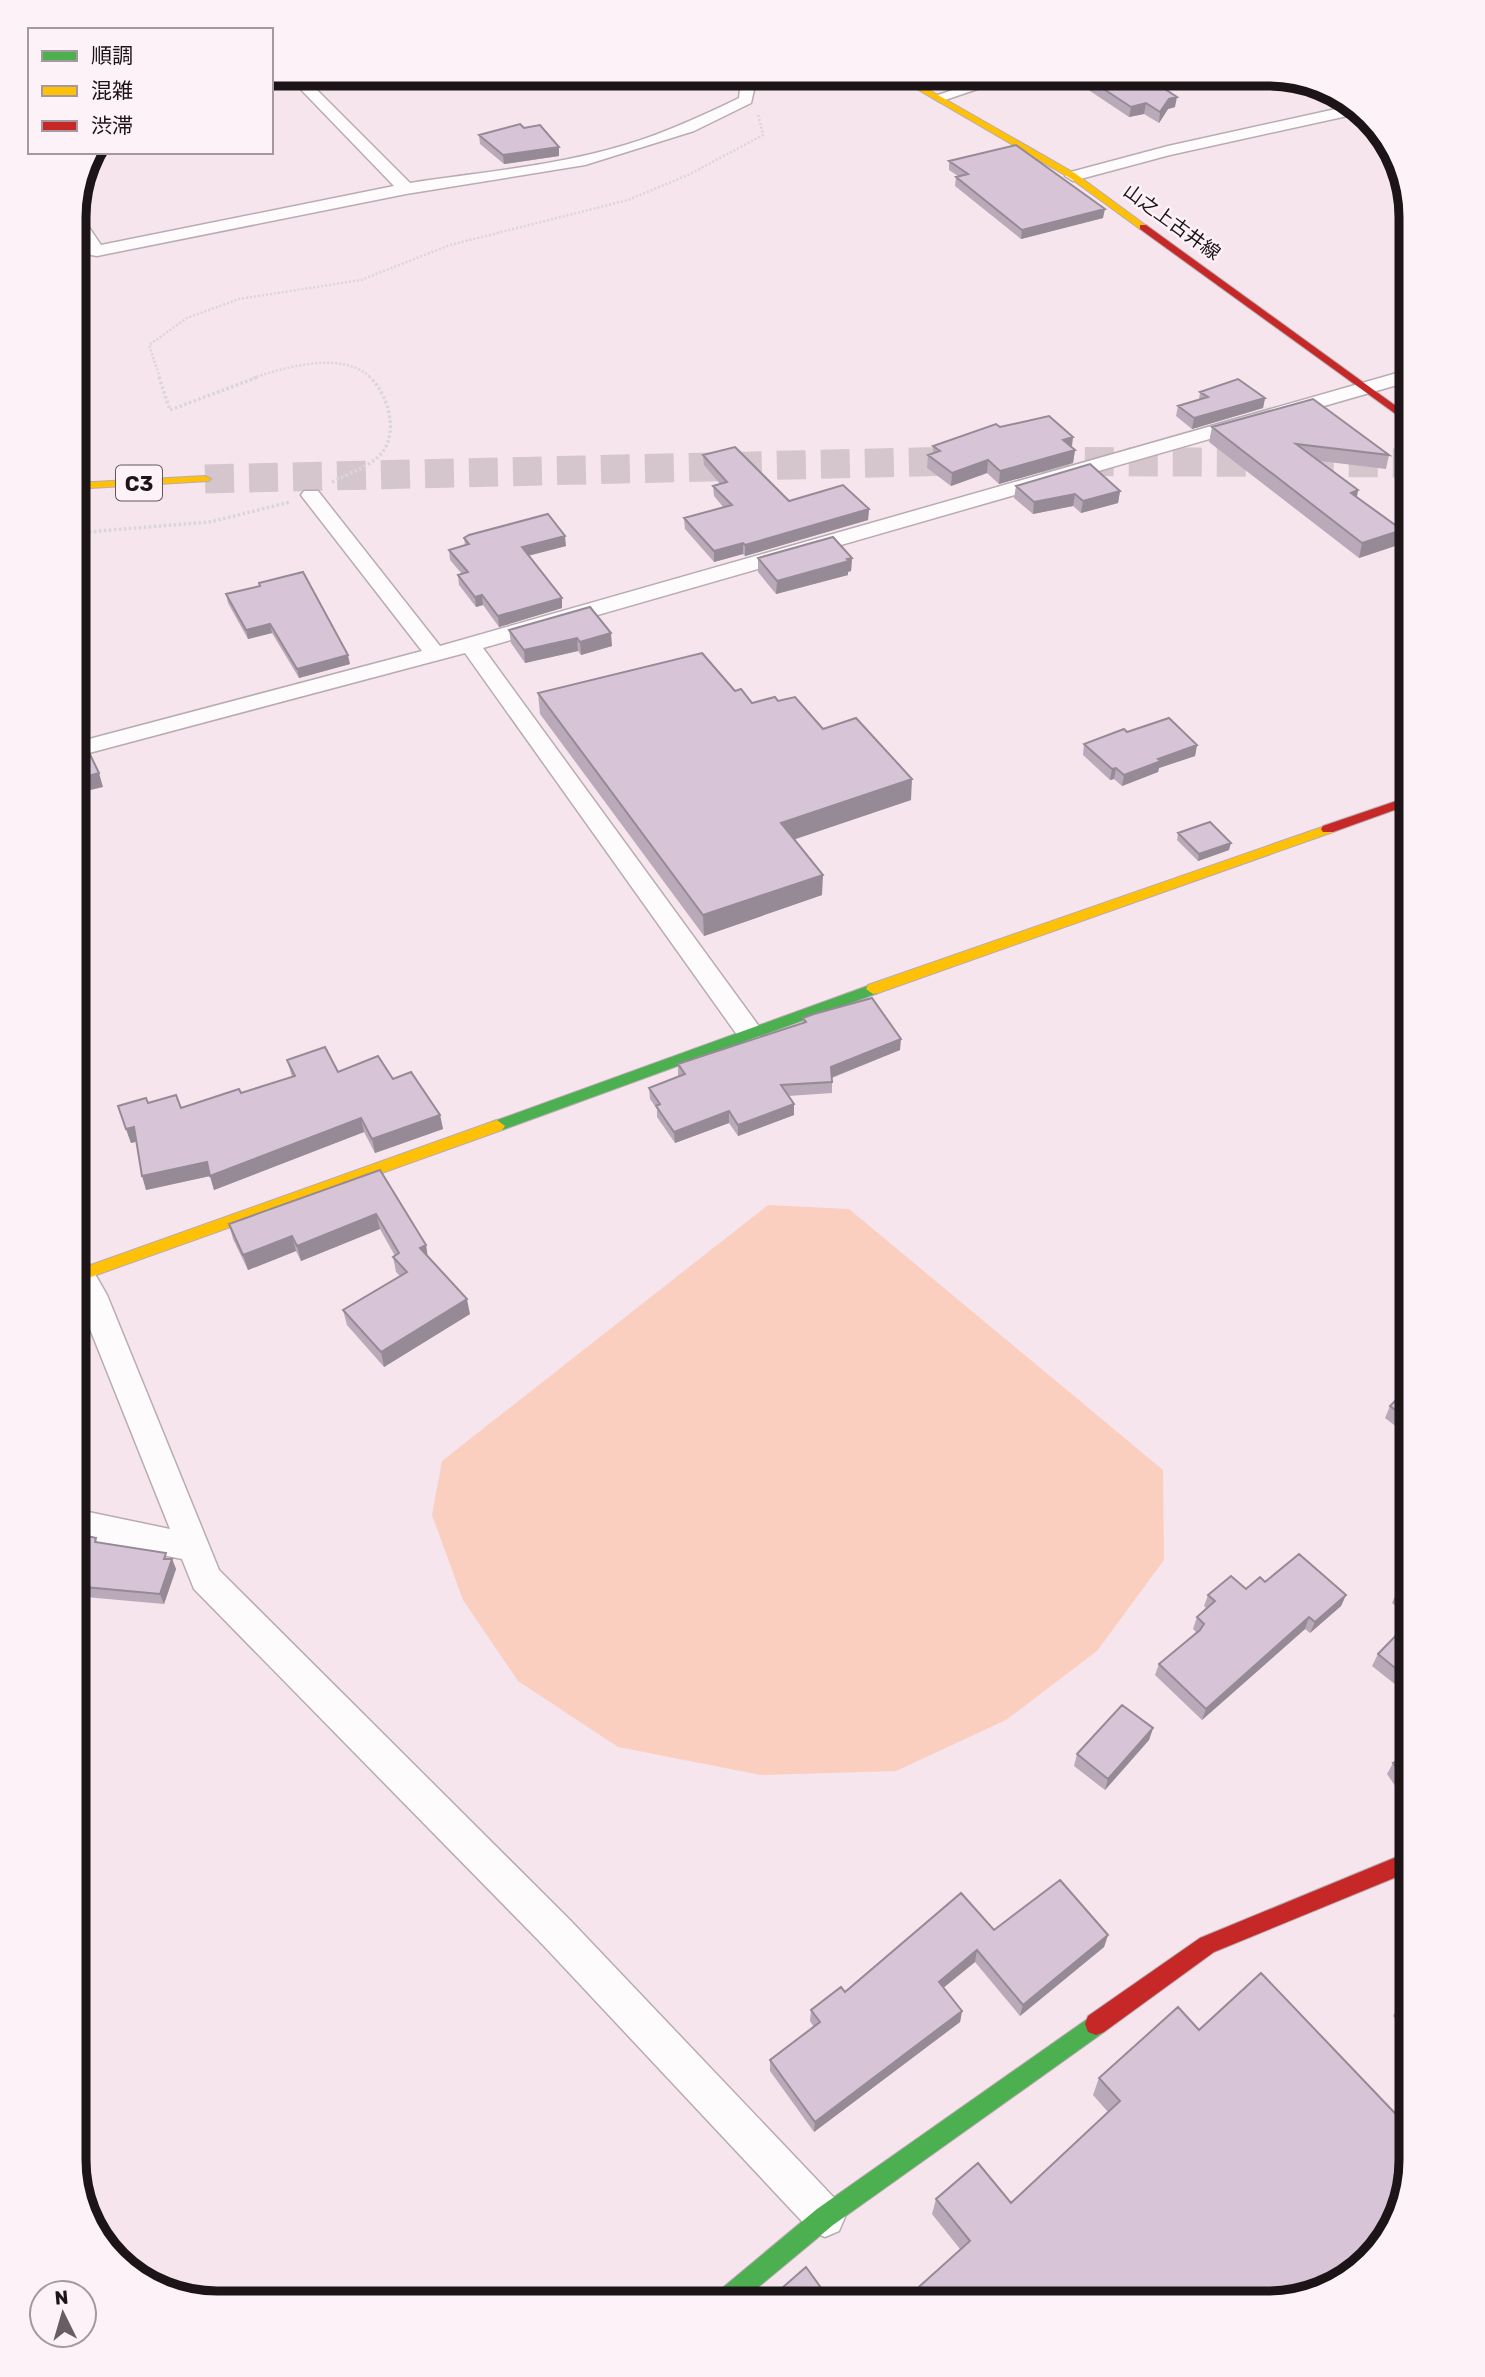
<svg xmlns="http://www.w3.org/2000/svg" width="1485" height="2377" font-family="Rubik,'Noto Sans JP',sans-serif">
  <rect width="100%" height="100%" fill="#f6e5ed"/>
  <path fill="#facfc0" d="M768,1205L849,1209L1163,1470L1164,1560L1097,1651L1006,1720L896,1771L761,1775L618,1747L518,1681L463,1600L432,1515L442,1461Z"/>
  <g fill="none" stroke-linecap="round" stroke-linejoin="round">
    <path stroke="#d5c6cd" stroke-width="29" stroke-dasharray="29 15" stroke-linecap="butt" d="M205,479L959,461L1411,463"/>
    <defs>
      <path id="street" d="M286,74H301L410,183C481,172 556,166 625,145C665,133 702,116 739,98L741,80L747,74H763L756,81L751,103L694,131L585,165L406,194L97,256L91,255L74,230V213L80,214L101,245L394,186Z
        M1000,74H1022L945,100L940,102L932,97Z
        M1354,105L1361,113L1170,155L1073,181L1065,176L1067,173L1168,146Z
        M1411,369V381L483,648L758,1025L762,1032L758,1039L749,1041L740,1039L465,653L74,757V743L422,651L304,499L301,495L304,491H318L440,646Z
        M1411,1232V1258L1401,1255L1397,1247L1401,1235Z
        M74,1252L84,1255L107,1295L219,1570L570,1920L839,2203L845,2217L839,2231L825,2237L811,2231L544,1946L194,1589L182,1559L74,1537V1509L170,1529L74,1289Z"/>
      <path id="fast" d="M873,984L880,989L878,993L502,1130H492L489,1126L492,1122Z
        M1096,2013L1104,2016L1107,2024L1104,2032L833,2225L739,2303H711L714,2295L817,2209Z"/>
      <path id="slow" d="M891,74H901L1076,174L1148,227L1140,229L1070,178Z
        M205,476L211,479L209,481L74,489V483Z
        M1328,825L1335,829L1333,832L878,993L873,994L866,989L868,985Z
        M497,1120L505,1126L502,1130L74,1283V1271Z"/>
      <path id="jam" d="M1140,225H1146L1411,417V425L1140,229Z
        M1411,796V804L1333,832H1323L1321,829L1323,826Z
        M1411,1851V1871L1214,1952L1104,2032L1096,2035L1088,2032L1085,2024L1088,2016L1200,1938Z"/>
    </defs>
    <use href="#street" stroke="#b8acb2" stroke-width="3"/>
    <use href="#fast" stroke="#b8acb2" stroke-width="2"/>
    <use href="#slow" stroke="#b8acb2" stroke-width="2"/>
    <use href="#jam" stroke="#b8acb2" stroke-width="2"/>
    <path stroke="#dad6d8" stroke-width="2.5" stroke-dasharray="2 2" stroke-linecap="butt" d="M160,378L149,345L187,318L239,299L361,280L450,245L628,200L688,175L763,135L758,114
      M253,378C286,367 343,350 371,378"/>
    <path stroke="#dad6d8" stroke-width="3.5" stroke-dasharray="2.5 2.5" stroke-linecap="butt" d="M159,377L170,410L258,377
      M332,482C347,474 364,469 377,458C401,437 389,396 370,377
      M74,533L210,522L290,502"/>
    <use href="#street" fill="#fefbfc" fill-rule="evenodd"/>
    <use href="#fast" fill="#4caf50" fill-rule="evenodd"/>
    <use href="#slow" fill="#ffc107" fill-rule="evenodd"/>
    <use href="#jam" fill="#c62828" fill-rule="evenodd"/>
  </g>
  <path fill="#b9a9b9" d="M1076,74H1147V77L1175,107L1168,109L1159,123L1144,114L1129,117L1075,81Z
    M479,135L559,156L504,164L480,144Z
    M949,161L1103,218L1021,239L955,186L956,177L958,176L949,170Z
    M1200,392L1265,398L1263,408L1192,429L1176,416L1178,406L1199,400Z
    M1000,427L1073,437L1072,447L1075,450L1073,463L999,484L987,473L951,486L927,468L928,455L933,454V446Z
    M1212,427L1389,455L1386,469L1320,461L1358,490L1357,497L1402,530L1398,545L1359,558L1209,442Z
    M703,455L789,501L869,509L868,520L745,556L743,554L714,562L685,529L684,518L724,508L714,496L713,486L720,484L704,465Z
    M1016,486L1120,491L1118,503L1081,513L1073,506L1033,514L1014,498Z
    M464,538L566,546L528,556L562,608L499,627L483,605L476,607L459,585L458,575L462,574L450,560L449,550L465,545Z
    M758,558H852L851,571L848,572V575L776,594L758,572Z
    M259,583L350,664L299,678L272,633L248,639L228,603L226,594L259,586Z
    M590,607L612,646L581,655L578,651L525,663L511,643L509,630Z
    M735,691L752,703L778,701L823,729L911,800L794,839L822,895L704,936L540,714L538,693Z
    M1127,732L1197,745L1195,756L1159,768L1158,772L1122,786L1114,779L1110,780L1083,755L1084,744Z
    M1178,833L1229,850L1198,861L1177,840Z
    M803,1018L900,1050L832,1078V1093L788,1096L794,1104V1115L738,1136L729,1123L675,1143L657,1117V1109L650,1099L649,1088L678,1076V1064L803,1023Z
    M287,1060L338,1072L393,1079L440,1115L443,1129L375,1153L364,1132L214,1190L210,1176L146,1190L136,1142L131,1143L118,1106L148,1103L181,1108L241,1093L292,1077Z
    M380,1170L426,1245L428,1257L470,1314L384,1367L347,1325L343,1310L400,1276L396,1272L393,1257L395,1256L380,1229L301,1261L296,1251L248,1270L233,1239L229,1224Z
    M1411,1385V1438L1385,1418L1390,1406Z
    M74,1533L98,1542L172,1559L176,1569L164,1604L74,1596Z
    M1411,1577V1619L1392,1603L1397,1591Z
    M1265,1582L1346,1595L1341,1606L1310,1633L1305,1629L1202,1720L1155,1675L1159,1664L1197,1633L1193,1629L1197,1617L1207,1609L1204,1606L1208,1595L1246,1589Z
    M1411,1627V1697L1372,1666L1378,1654Z
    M1153,1728L1149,1740L1105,1790L1074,1766L1077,1754Z
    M1411,1755V1807L1410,1808L1387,1774L1393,1763Z
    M994,1930L1108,1935L1104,1947L1020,2016L975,1962L943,1988L962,2011L960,2022L814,2132L770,2071V2060L814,2027L810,2021L811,2010L845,1992Z
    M1261,1973L1411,2130V2160L1388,2239L1332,2289L1268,2304L901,2303L960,2249L932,2214L936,2199L978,2163L1011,2203L1108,2112L1093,2095L1099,2078L1178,2007L1199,2030Z
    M1411,1992V2035L1393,2016L1405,1998Z"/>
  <path fill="#968a96" d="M1177,97L1175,107L1168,109L1159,123L1160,112L1169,99Z
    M1146,103L1144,114L1129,117L1131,107Z
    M559,147V156L504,164L503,155Z
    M1105,209L1103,218L1021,239L1022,230Z
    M1265,398L1263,408L1192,429L1194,418Z
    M1073,437L1071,450L1063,440Z
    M1075,450L1073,463L999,484L1000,471Z
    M988,460L987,473L951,486L952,473Z
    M1358,490L1355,505L1351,493Z
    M1120,491L1118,503L1081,513L1083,501Z
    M1075,494L1073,506L1033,514L1034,502Z
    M869,509L868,520L745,556V545Z
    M1402,530L1398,545L1359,558L1362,543Z
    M565,536L566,546L523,557L522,547Z
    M743,543V554L714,562V551Z
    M852,558L851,571L848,572V575L776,594L777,581Z
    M482,595L483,605L476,607L475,597Z
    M562,598V608L499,627L498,616Z
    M270,624L272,633L248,639L246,630Z
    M611,633L612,646L581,655L580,642Z
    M577,638L578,651L525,663L524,650Z
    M348,655L350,664L299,678L297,669Z
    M1197,745L1195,756L1159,768L1158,772L1122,786L1124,775L1158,759Z
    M1116,768L1114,779L1110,780L1112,769Z
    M99,773L103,787L78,793L74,780Z
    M912,779L911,800L781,844V823Z
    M1231,843L1229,850L1198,861L1199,854Z
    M823,875L822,895L704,936L703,915Z
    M901,1039L900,1050L830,1078L831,1067Z
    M794,1104V1115L738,1136V1125Z
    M729,1111V1123L675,1143L674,1132Z
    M440,1115L443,1129L375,1153L372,1139Z
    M361,1118L364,1132L214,1190L210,1176L146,1190L142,1176Z
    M134,1127L138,1141L131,1143L126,1129Z
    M376,1214L380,1229L301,1261L297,1246Z
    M292,1236L296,1251L248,1270L243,1255Z
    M426,1245L428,1260L420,1248Z
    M467,1299L470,1314L384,1367L381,1352Z
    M172,1559L176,1569L164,1604L160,1594Z
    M1346,1595L1341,1606L1310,1633L1315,1622Z
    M1309,1617L1305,1629L1202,1720L1206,1709Z
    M1153,1728L1149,1740L1105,1790L1108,1779Z
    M1108,1935L1104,1947L1020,2016L1023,2005Z
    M977,1950L975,1962L937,1993L939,1982Z
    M962,2011L960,2022L814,2132L815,2122Z"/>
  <path fill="#d7c5d7" stroke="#968a96" stroke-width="2" d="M1081,74H1142L1177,97L1169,99L1160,112L1146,103L1131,107Z
    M520,124L524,128L540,125L559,147L503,155L479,135Z
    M1016,145L1105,209L1022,230L956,177L968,174L949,161Z
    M1238,379L1265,398L1194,418L1178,406L1208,397L1200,392Z
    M1313,399L1389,455L1296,444L1358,490L1351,493L1402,530L1362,543L1212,427Z
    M1049,416L1073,437L1063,440L1075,450L1000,471L988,460L952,473L928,455L940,451L933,446L996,424L1000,427Z
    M735,447L789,501L843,485L869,509L745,545L743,543L714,551L684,518L732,505L713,486L727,482L703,455Z
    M1090,464L1120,491L1083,501L1075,494L1034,502L1016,486Z
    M548,514L565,536L522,547L562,598L498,616L482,595L475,597L458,575L468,572L449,550L469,544L464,538L469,535Z
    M833,537L852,558L847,559L849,561L777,581L758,558Z
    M303,572L348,655L297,669L270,624L246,630L226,594L260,586L259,583Z
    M590,607L611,633L580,642L577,638L524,650L509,630Z
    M702,653L735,691L741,689L752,703L775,697L778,701L795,697L823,729L856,718L912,779L781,823L823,875L703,915L538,693Z
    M1169,718L1197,745L1158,759L1161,761L1124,775L1116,768L1112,769L1084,744L1124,729L1127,732Z
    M84,742L99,773L74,780V744Z
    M1210,822L1231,843L1199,854L1178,833Z
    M872,998L901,1039L831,1067L832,1082L781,1085L794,1104L738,1125L729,1111L674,1132L656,1106L660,1104L649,1088L685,1074L678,1064L806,1022L803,1018L814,1014Z
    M325,1047L338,1072L378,1056L393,1079L411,1072L440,1115L372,1139L361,1118L210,1176L207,1162L142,1176L134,1127L126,1129L118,1106L146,1098L148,1103L176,1095L181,1108L239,1089L241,1093L295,1076L287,1060Z
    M380,1170L426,1245L420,1248L467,1299L381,1352L343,1310L407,1272L393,1257L399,1253L376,1214L297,1246L292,1236L243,1255L229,1224Z
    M1411,1385V1421L1390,1406Z
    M74,1533L96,1538L95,1542L166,1553L164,1559H172L160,1594L74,1586Z
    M1299,1554L1346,1595L1315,1622L1309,1617L1206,1709L1159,1664L1200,1630L1204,1624L1197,1617L1215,1601L1208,1595L1231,1576L1246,1589L1260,1577L1265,1582Z
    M1411,1577V1602L1397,1591Z
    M1407,1624L1411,1627V1681L1378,1654Z
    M1122,1705L1153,1728L1108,1779L1077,1754Z
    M1411,1755V1790L1393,1763Z
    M1060,1880L1108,1935L1023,2005L977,1950L939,1982L962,2011L815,2122L770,2060L820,2022L811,2010L841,1987L845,1992L961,1893L994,1930Z
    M1261,1973L1411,2130V2160L1388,2239L1332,2289L1268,2304L901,2303L970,2241L936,2199L978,2163L1011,2203L1120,2101L1099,2078L1178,2007L1199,2030Z
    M1411,1992V2004L1405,1998Z
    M806,2267L832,2303H765Z
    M868,2298L873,2303H863Z"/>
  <g text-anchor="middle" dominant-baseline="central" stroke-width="5" stroke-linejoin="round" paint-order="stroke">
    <g font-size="19" fill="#1d1418" stroke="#fdf2f7">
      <text transform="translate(1172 222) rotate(36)">山之上古井線</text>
    </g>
    <rect fill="#fdf2f7" stroke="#60575b" stroke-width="2" x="116" y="465.5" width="46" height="35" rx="5"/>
    <g font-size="21" font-weight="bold" fill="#1d1418">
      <text x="139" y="483">C3</text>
    </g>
  </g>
  <path d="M0 0H1485V2377H0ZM217 86H1268A131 131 0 0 1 1399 217V2160A131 131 0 0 1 1268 2291H217A131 131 0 0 1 86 2160V217A131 131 0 0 1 217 86Z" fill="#fdf2f7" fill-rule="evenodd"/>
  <path fill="none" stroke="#1d1418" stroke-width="9" d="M217 86H1268A131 131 0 0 1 1399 217V2160A131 131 0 0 1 1268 2291H217A131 131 0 0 1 86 2160V217A131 131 0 0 1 217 86Z"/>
  <rect x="28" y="28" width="245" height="126" fill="#fdf2f7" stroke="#a3999e" stroke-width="2"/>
  <rect x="42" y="51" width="35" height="10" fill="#4caf50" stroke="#a3999e" stroke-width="2"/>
  <text x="91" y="63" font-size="21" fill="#1d1418">順調</text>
  <rect x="42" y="86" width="35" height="10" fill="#ffc107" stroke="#a3999e" stroke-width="2"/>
  <text x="91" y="98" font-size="21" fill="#1d1418">混雑</text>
  <rect x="42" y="121" width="35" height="10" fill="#c62828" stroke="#a3999e" stroke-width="2"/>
  <text x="91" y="133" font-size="21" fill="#1d1418">渋滞</text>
  <g transform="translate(63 2314) rotate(355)"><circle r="33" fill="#fdf2f7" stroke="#a3999e" stroke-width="2"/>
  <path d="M0-5L12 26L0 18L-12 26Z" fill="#695d63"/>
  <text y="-10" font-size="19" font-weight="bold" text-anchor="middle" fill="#1d1418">N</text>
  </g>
</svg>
